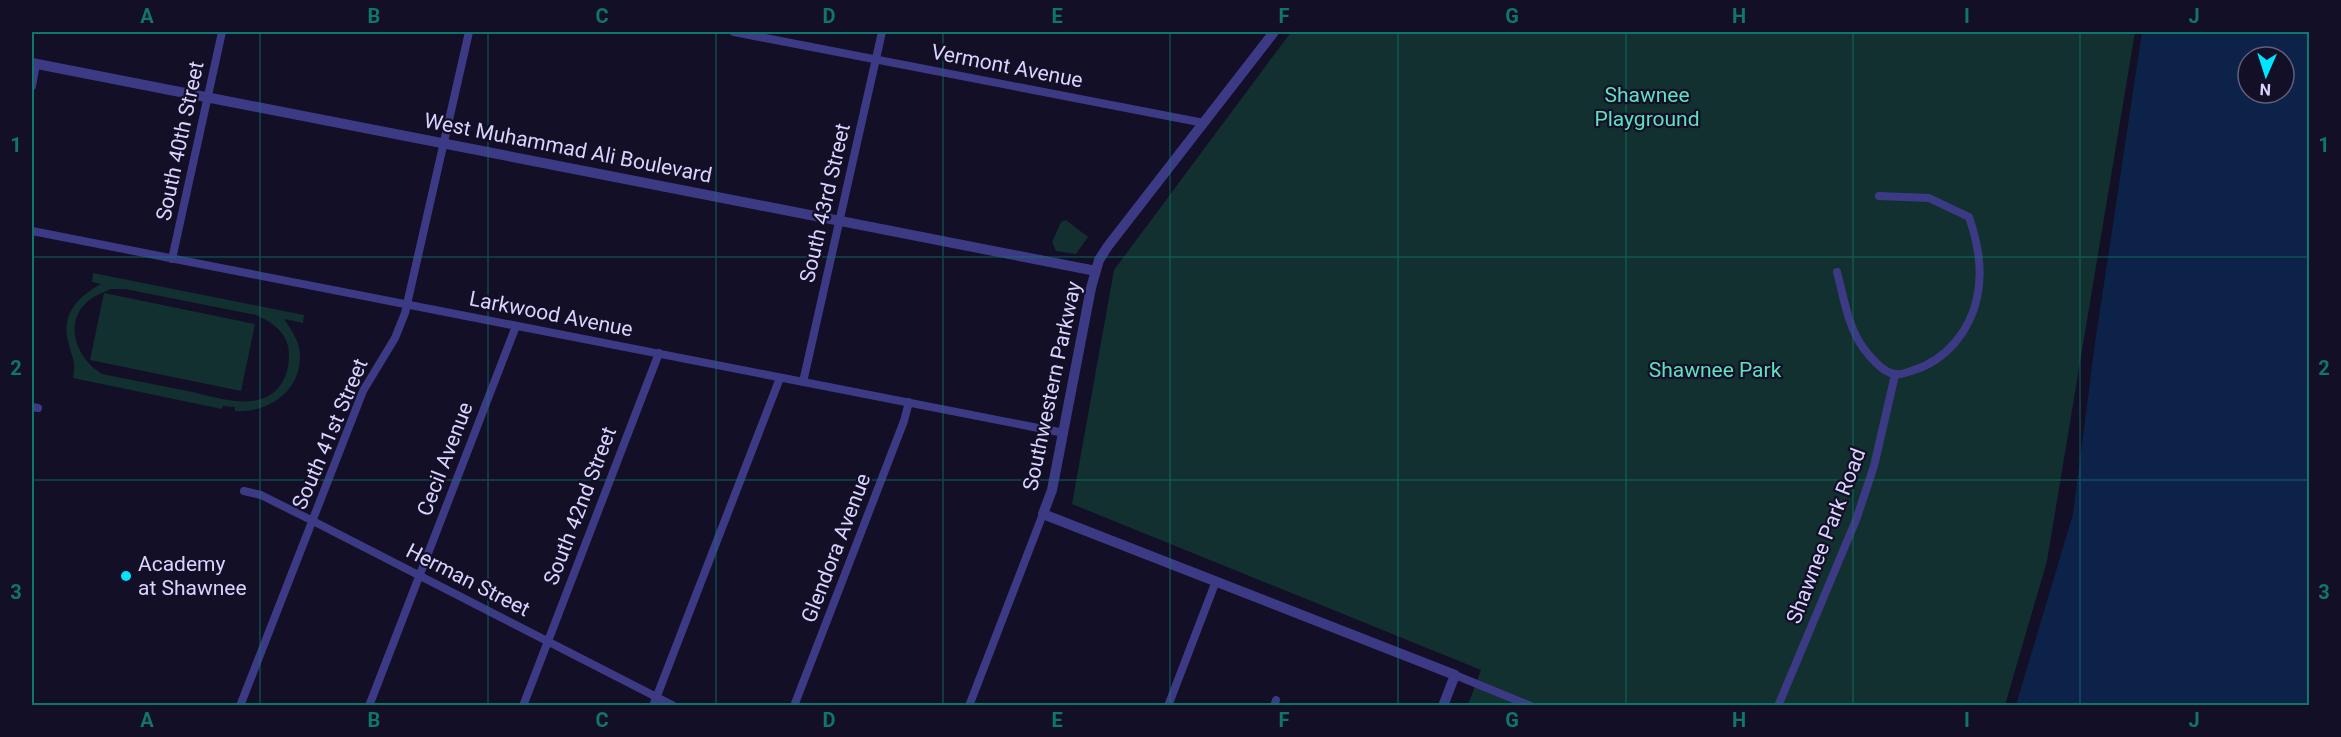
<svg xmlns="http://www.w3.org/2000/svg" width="2341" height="737" font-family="Roboto,sans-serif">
  <rect width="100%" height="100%" fill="#130f26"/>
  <path fill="#12302f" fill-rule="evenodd" d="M1291,32H2135L2047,561L2005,705H1468L1481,670L1072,504L1114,270Z
    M1066,220L1088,237L1076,254L1056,251L1052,242L1061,222Z
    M93,273L304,315L303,323L284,319C292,331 301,343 300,358C299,393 267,413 235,411V407L223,406L222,409L73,378C76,358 72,359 68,341C61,313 79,296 101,284L92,282ZM111,289H125L256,315C274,323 289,334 289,355C289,374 281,393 261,399C238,406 211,396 188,391C159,385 130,380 102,374C78,360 63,325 86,303C93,296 102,293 111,289Z
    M104,293L255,324L241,391L90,360Z"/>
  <path fill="#0c2248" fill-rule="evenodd" d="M2142,32H2309V705H2016L2073,514L2095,343ZM2248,57H2284V93H2248Z"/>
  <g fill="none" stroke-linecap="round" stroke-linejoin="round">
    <path stroke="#3d3a85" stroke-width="8" d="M734,32L1204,123
      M32,86L36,64
      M32,231L1064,433
      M172,259L222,32
      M1837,272C1844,298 1848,328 1864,349C1871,358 1885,374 1896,374C1902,375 1908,372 1914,370C1946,360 1970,331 1977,298C1983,272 1978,243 1969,217L1929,198L1879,196
      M803,382L882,32
      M32,407L38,408
      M244,491L261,495L313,521L674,706
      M1455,675L1531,706
      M240,706L363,391L395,338L405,313L469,32
      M369,706L516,326
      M523,706L659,353
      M653,706L780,378
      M794,706L904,421L909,402
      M969,706L1043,514
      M1168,706L1216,581
      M1274,706L1276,700
      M1778,706L1856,520L1874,466L1895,375"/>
    <path stroke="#3d3a85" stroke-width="10" d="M1274,32L1108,246L1099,260L1091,288L1052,490L1043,514L1455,675L1443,706
      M32,63L1096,271"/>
  </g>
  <path fill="none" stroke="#0f766e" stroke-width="1.5" stroke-opacity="0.55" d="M260,32V706M488,32V706M716,32V706M943,32V706M1170,32V706M1398,32V706M1626,32V706M1853,32V706M2080,32V706M32,257H2310M32,480H2310"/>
  <circle fill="#00e5ff" stroke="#130f26" stroke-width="2" cx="126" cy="576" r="6"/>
  <g text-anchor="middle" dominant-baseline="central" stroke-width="4.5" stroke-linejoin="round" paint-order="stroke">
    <g font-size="21" fill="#d9d4ff" stroke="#130f26">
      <text transform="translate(1007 66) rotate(11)">Vermont Avenue</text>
      <text transform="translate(180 141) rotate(-78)">South 40th Street</text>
      <text transform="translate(568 148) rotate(11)">West Muhammad Ali Boulevard</text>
      <text transform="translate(825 203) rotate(-77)">South 43rd Street</text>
      <text transform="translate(551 314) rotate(11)">Larkwood Avenue</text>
      <text transform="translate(1052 386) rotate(-78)">Southwestern Parkway</text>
      <text transform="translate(330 434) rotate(-67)">South 41st Street</text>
      <text transform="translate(445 459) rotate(-69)">Cecil Avenue</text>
      <text transform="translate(580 506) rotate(-69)">South 42nd Street</text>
      <text transform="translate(1826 536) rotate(-69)">Shawnee Park Road</text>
      <text transform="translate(836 548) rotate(-69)">Glendora Avenue</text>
      <text transform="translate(468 580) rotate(27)">Herman Street</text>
    </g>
    <g font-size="21" fill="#5fe0c0" stroke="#130f26">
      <text x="1647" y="95">Shawnee<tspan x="1647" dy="24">Playground</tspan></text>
      <text x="1715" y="370">Shawnee Park</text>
    </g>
    <g font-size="21" fill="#d9d4ff" stroke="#130f26" text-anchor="start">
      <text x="138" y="564">Academy<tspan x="138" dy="24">at Shawnee</tspan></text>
    </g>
  </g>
  <rect width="2341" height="737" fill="none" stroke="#130f26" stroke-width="66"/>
  <g transform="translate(2266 75) rotate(183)"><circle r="28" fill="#130f26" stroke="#625e7d" stroke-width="1.5"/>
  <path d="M0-4.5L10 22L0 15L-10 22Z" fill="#00e5ff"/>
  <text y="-9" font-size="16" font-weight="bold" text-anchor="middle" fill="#d9d4ff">N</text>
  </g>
  <rect x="33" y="33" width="2275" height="671" fill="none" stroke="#0f766e" stroke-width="2"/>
  <g font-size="20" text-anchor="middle" font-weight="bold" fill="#0f766e">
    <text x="147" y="23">A</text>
    <text x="374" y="23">B</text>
    <text x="602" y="23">C</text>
    <text x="829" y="23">D</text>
    <text x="1057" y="23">E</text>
    <text x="1284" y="23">F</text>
    <text x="1512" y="23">G</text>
    <text x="1739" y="23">H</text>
    <text x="1967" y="23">I</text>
    <text x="2194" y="23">J</text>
    <text x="16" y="152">1</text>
    <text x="2324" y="152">1</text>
    <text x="16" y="375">2</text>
    <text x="2324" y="375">2</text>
    <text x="16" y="599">3</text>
    <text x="2324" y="599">3</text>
    <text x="147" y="727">A</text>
    <text x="374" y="727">B</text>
    <text x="602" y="727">C</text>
    <text x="829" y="727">D</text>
    <text x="1057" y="727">E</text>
    <text x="1284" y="727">F</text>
    <text x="1512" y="727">G</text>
    <text x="1739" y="727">H</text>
    <text x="1967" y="727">I</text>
    <text x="2194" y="727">J</text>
  </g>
</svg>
